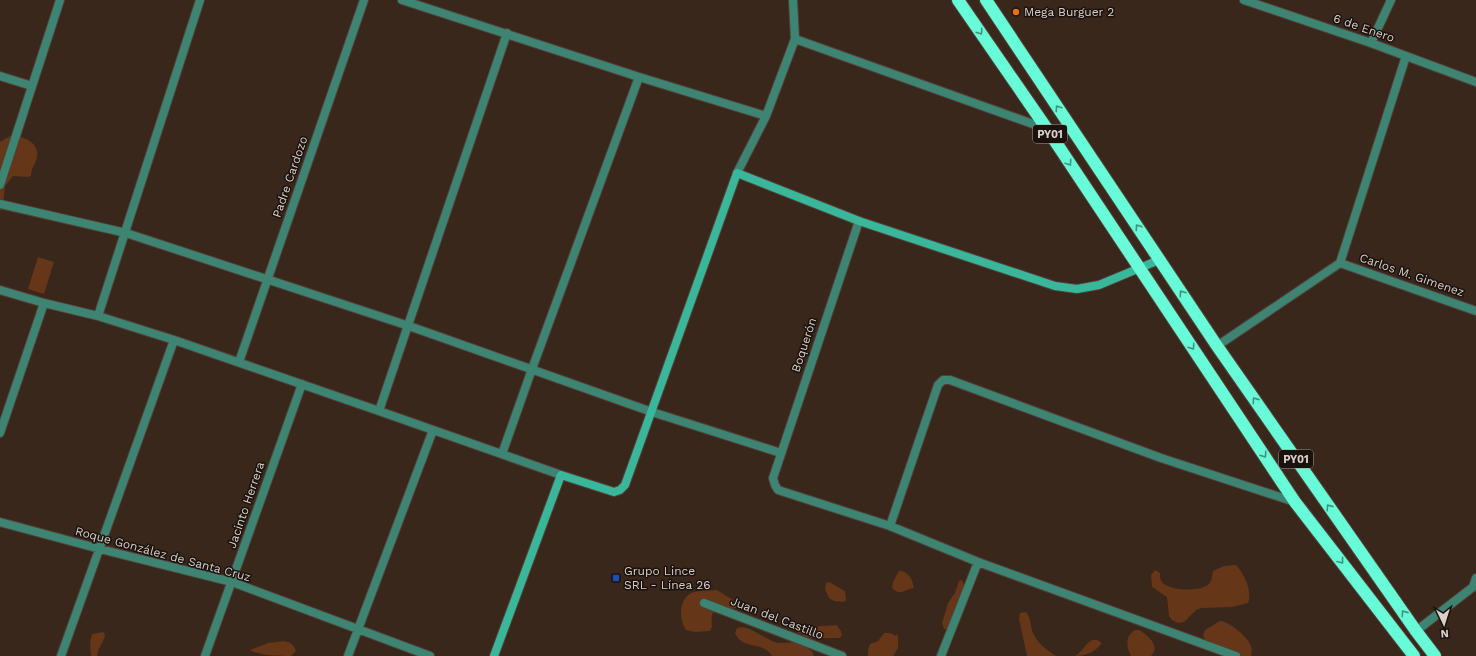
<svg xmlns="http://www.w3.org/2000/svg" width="1476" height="656" font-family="'Work Sans',sans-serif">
  <rect width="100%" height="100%" fill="#39271c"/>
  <path fill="#653617" d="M12,135C25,137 42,143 36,161C34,166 31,169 31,176L28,177L13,176L5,186L3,203L0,212V142Z
    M38,257L54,262L44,294L28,289Z
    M1236,565C1244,573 1253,592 1248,603L1232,607L1201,608L1196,610L1184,622L1178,623L1172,620L1169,616L1167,597L1152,587L1151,575L1155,570L1160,573C1160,577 1160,581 1164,584C1173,591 1202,592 1210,583C1212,580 1212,575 1213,571L1224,566Z
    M899,571H902C910,574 912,579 914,588C905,589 900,597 892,588L893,582Z
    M960,577C970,590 961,609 958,624C955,629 949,630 944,629L942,623L948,603L955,593L959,581L962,580Z
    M829,582L845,591L846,600L844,602L834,601L829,598L825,589L826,583Z
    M717,590L736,602V608L715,611C708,616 715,624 710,631L695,632L686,630C678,619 679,596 694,592C701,590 709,591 717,590Z
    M1026,612C1031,618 1030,625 1033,633C1037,643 1047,650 1056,656H1027L1019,619L1020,613Z
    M1220,621C1229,621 1249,638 1251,646C1252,649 1252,653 1251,656H1235L1206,641L1203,636L1205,630Z
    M800,625L809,627L837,625V626L841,631L842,636L839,638H812L806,637L797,632V627Z
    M743,627L750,629L772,641L778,643L797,642L812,651L814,656H772C762,640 743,651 735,633L737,628Z
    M1135,630H1140C1148,637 1161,645 1151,656H1131C1126,646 1125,636 1135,630Z
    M103,632L105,634C105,642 97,648 97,656H91L90,642L92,634Z
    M884,633H890L896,636V634L898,636V648L893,656H868V650L870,644L878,641Z
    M1092,640H1097L1102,643C1096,652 1085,656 1075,656C1082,652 1085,644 1092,640Z
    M284,641C291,642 294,645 296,651L291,656C277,656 261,656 250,650L268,643Z"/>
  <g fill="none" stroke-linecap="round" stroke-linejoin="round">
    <defs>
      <path id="street" d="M402,0L639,77L766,116
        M1244,0L1371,43L1476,82
        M795,39L1047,129
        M1371,43L1391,0
        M0,76L32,86
        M737,173L766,116L795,39L793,0
        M0,185L60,0
        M0,204L126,233L409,326L652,412L781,453
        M859,221L773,478L775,485L778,490L890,526L978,562L1236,656
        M1340,263L1476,311
        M0,290L44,303L98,316L174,340L379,411L561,475
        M98,316L200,0
        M1217,346L1340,263L1406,56
        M239,362L364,0
        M379,411L507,33
        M0,433L44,303
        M502,454L532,369L639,77
        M0,522L100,549L232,582L430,656
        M890,526L938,385L943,380H950L1161,458L1295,502
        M704,603L842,656
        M1416,631L1473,587L1476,578
        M61,656L174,340
        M205,656L302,384
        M348,656L433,430
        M941,656L978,562"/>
      <path id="secondary" d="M494,656L561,475L614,492L620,490L625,485L737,173L859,221L1055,286L1077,289L1099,285L1159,260"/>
      <path id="highway" d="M958,0L1047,129L1295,502L1414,656
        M986,0L1217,346L1416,631L1435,656"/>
    </defs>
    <use href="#street" stroke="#534238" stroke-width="10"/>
    <use href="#secondary" stroke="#534238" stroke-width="10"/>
    <use href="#highway" stroke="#534238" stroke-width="14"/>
    <use href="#street" stroke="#3e8473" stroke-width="8"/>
    <use href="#secondary" stroke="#3ab79b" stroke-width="8"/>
    <use href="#highway" stroke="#67fbd8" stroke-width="12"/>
  </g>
  <defs><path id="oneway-chevron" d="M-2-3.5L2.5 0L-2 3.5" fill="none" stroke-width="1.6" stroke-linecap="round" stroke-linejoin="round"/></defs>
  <g stroke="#44927d">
    <use href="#oneway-chevron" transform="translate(980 32) rotate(56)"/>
    <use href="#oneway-chevron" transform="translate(1058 108) rotate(-124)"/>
    <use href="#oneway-chevron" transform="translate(1069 163) rotate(56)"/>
    <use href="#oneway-chevron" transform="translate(1138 227) rotate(-124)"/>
    <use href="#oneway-chevron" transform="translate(1182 293) rotate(-124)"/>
    <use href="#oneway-chevron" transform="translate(1192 347) rotate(56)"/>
    <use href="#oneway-chevron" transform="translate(1255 400) rotate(-125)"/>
    <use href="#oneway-chevron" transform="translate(1264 455) rotate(56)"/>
    <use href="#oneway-chevron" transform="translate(1329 507) rotate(-125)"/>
    <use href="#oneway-chevron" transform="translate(1341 561) rotate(52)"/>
    <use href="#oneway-chevron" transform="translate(1404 613) rotate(-125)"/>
  </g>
  <circle fill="#e8710a" stroke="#1a120d" stroke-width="1.5" cx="1016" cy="12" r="4"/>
  <rect fill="#1a4fb4" stroke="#1a120d" stroke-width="1.5" x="612" y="574" width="8" height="8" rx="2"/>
  <g text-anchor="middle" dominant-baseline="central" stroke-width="3" stroke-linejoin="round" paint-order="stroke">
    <g fill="#1a120d" stroke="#a19691" stroke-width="1">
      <rect x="1033" y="125" width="34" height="18" rx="3"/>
      <rect x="1279" y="450" width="34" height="18" rx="3"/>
    </g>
    <g font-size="11" font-weight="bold" fill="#dbcfc9">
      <text x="1050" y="134">PY01</text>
      <text x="1296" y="459">PY01</text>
    </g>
    <g font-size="12" fill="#dbcfc9" stroke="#1a120d" text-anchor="start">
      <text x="1024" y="12">Mega Burguer 2</text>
      <text x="624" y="571">Grupo Lince<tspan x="624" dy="14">SRL - Línea 26</tspan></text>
    </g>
    <g font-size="12" fill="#dbcfc9" stroke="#1a120d">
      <text transform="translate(1364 28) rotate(19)">6 de Enero</text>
      <text transform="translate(290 177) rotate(-71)">Padre Cardozo</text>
      <text transform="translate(1412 275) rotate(19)">Carlos M. Gimenez</text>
      <text transform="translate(804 345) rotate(-72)">Boquerón</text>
      <text transform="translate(246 505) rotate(-71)">Jacinto Herrera</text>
      <text transform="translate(163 554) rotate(15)">Roque González de Santa Cruz</text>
      <text transform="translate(777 618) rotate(21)">Juan del Castillo</text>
    </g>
  </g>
  <g transform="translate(1444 624) rotate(176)" stroke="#1a120d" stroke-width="3" paint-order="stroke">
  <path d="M0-3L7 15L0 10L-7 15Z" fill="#dbcfc9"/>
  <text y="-6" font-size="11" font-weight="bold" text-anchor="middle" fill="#dbcfc9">N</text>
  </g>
</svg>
